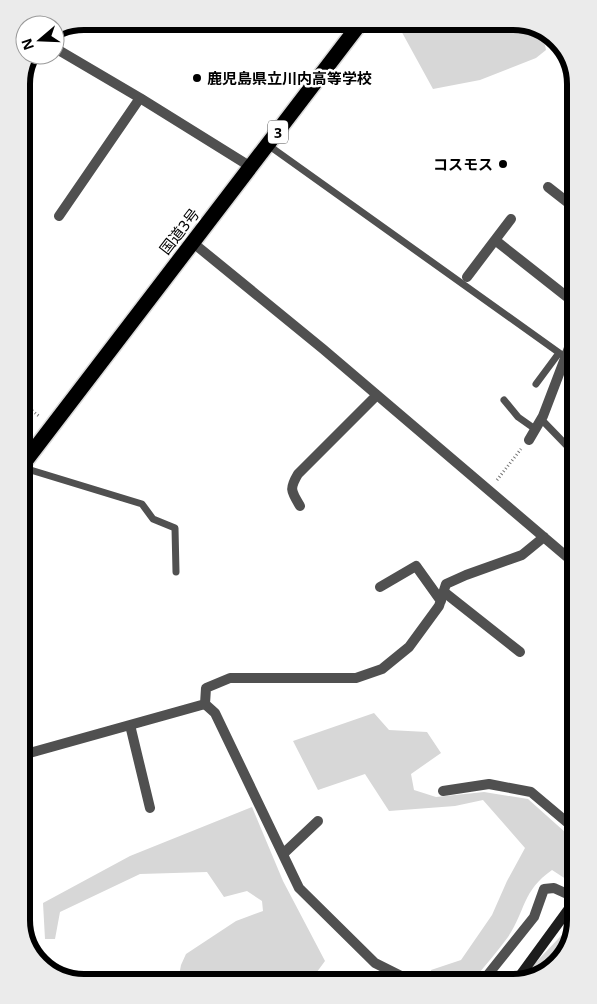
<svg xmlns="http://www.w3.org/2000/svg" width="597" height="1004" font-family="'Noto Sans','Noto Sans JP',sans-serif">
  <rect width="100%" height="100%" fill="#fff"/>
  <path fill="#d7d7d7" d="M403,21H518L542,30L546,50L536,58L480,80L433,89L399,27Z
    M374,713L389,730L427,732L441,753L411,774L414,790L436,797L484,792L528,799L575,841V878L572,883L552,870C522,891 526,910 508,937C498,951 486,964 476,977L431,978V970L461,960L492,915L507,881L525,848L483,800L455,806L389,811L365,774L318,790L293,741Z
    M252,807L283,881L325,961L311,980L178,981L181,965L186,954L236,921L263,911L262,901L247,891L224,897L207,872L140,874L60,912L55,939H45L43,903L130,856Z
    M576,920L565,955L541,976L522,977Z"/>
  <g fill="none" stroke-linecap="round" stroke-linejoin="round">
    <defs>
      <path id="highway" d="M24,463L362,21"/>
    </defs>
    <use href="#highway" stroke="#dbdbdb" stroke-width="18"/>
    <path stroke="#727272" stroke-width="3" stroke-dasharray="1 2.5" stroke-linecap="butt" d="M24,404L40,417
      M497,480L521,449"/>
    <path stroke="#505050" stroke-width="7" d="M268,145L565,357
      M536,384L559,353
      M504,400L518,417L535,429
      M541,419L572,451
      M24,468L142,504L153,519L175,528L176,572"/>
    <path stroke="#505050" stroke-width="10" d="M55,48L140,98L251,167
      M548,187L571,205
      M59,216L140,98
      M511,219L495,240L571,300
      M192,242L323,349L573,562
      M467,277L495,240
      M529,440L543,416L572,340
      M300,506C291,491 289,489 298,474L377,395
      M380,587L416,566L441,601
      M444,592L520,652
      M205,704L206,688L230,678H356L382,669L409,647L439,606L446,584L466,575L522,555L544,537
      M130,725L150,808
      M26,754L205,704L215,713L299,888L375,963L405,978
      M443,791L489,784L531,792L575,829
      M283,854L318,821
      M486,977L534,917L544,889L554,888L576,898"/>
    <path stroke="#1d1d1d" stroke-width="10" d="M519,977L576,899"/>
    <use href="#highway" stroke="#000" stroke-width="15"/>
  </g>
  <g fill="#000" stroke="#fff" stroke-width="2">
    <circle cx="197" cy="78" r="5"/>
    <circle cx="503" cy="164" r="5"/>
  </g>
  <g text-anchor="middle" dominant-baseline="central" stroke-width="5" stroke-linejoin="round" paint-order="stroke">
    <rect fill="#fff" stroke="#4c4c4c" stroke-width="1" x="268" y="120.5" width="20" height="23" rx="4"/>
    <g font-size="14" font-weight="bold" fill="#000">
      <text x="278" y="132">3</text>
    </g>
    <g font-size="15" font-weight="bold" fill="#000" stroke="#fff" text-anchor="start">
      <text x="207" y="78">鹿児島県立川内高等学校</text>
      <text x="493" y="164" text-anchor="end">コスモス</text>
    </g>
    <g font-size="15" fill="#000" stroke="#fff">
      <text transform="translate(179 231) rotate(-52)">国道3号</text>
    </g>
  </g>
  <path d="M0 0H597V1004H0ZM84 30H513A54 54 0 0 1 567 84V920A54 54 0 0 1 513 974H84A54 54 0 0 1 30 920V84A54 54 0 0 1 84 30Z" fill="#ebebeb" fill-rule="evenodd"/>
  <path fill="none" stroke="#000" stroke-width="6" d="M84 30H513A54 54 0 0 1 567 84V920A54 54 0 0 1 513 974H84A54 54 0 0 1 30 920V84A54 54 0 0 1 84 30Z"/>
  <g transform="translate(40 40) rotate(251)"><circle r="24" fill="#ffffff" stroke="#999999"/>
  <path d="M0-4L9 19L0 12L-9 19Z" fill="#000000"/>
  <text y="-8" font-size="14" font-weight="bold" text-anchor="middle" fill="#000000">N</text>
  </g>
</svg>
